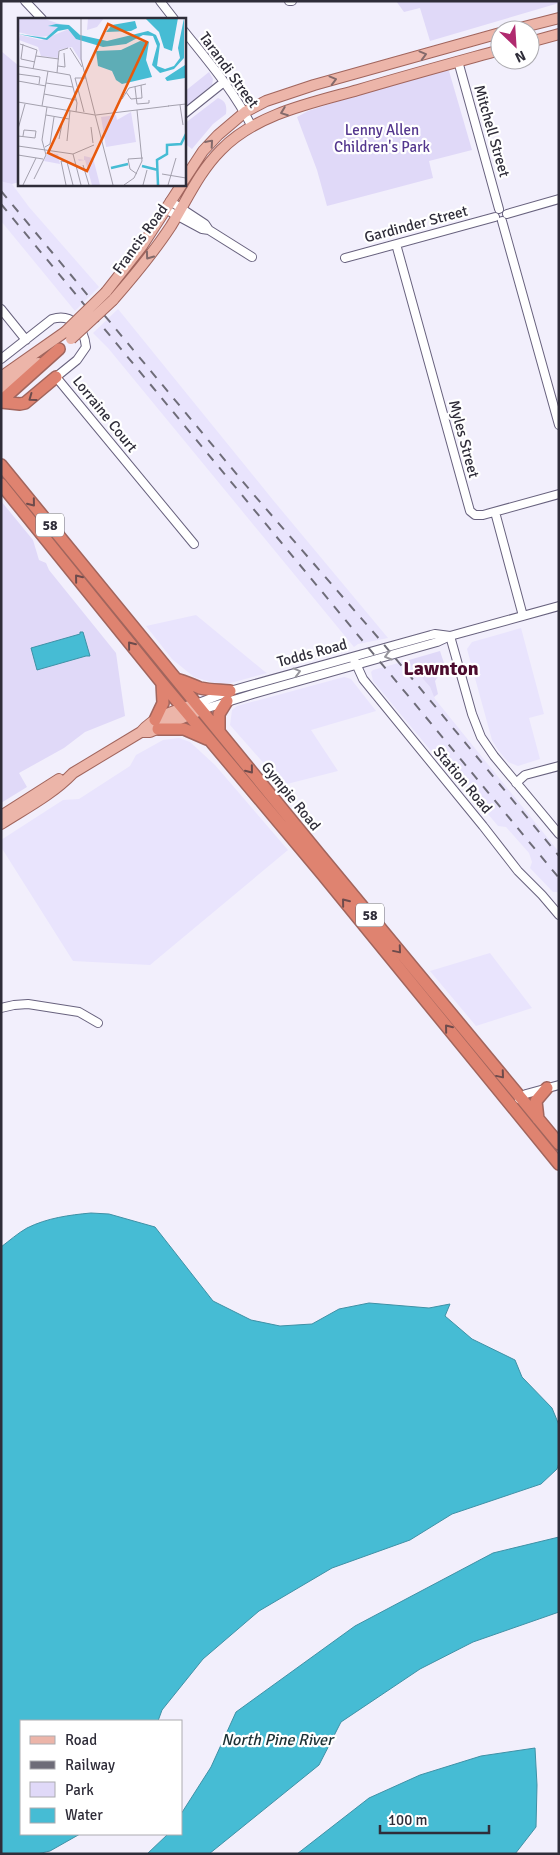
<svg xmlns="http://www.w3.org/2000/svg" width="560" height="1855" font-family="Signika,sans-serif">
  <rect width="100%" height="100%" fill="#f2effc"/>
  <path fill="#e9e4fd" d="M1,180L3,182L12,184L29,207L99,287L75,311L1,221Z
    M118,309L273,500L388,638L358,644L354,647L108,348L93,333Z
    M196,615L264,671L267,673L227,684L214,683L194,677L172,659L146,626Z
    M521,628L544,714L529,718L540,759L518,766L508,762L498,750L492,740L467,649L472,642Z
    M409,660L410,664L430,687L435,699L559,852V894L557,892H553L530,868L532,862L529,853L506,827L498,826L457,777L451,775L373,681L371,672L373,670Z
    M344,677L351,679L376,711L311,730L338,771L283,785L230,725L232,710L237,706Z
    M179,738L190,742L215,765L288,850L150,965L73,961L1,847V840L63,800L79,799L130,766L136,755L163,740Z
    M490,953L532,1008L476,1026L430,971Z"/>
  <path fill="#e0d9f8" d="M396,1H559V3L430,41L420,8L404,12Z
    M1,51L19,66V182L12,184L3,182L1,180Z
    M439,68L449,71L472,150L429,161L433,178L327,206L317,170L297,117L308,111Z
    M209,72L213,79L212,85L184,108V92Z
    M218,98C226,101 227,106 226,114L213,124L192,149L184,143V124Z
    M1,501L33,540L39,560L46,563L49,570L116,653L125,716L85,732L64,748L19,773L27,787L1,803Z
    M440,651L445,666L435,681L438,694L434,697L430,687L410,664L409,660Z"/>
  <path fill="#46bcd4" stroke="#3f91a6" d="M80,632H83L90,656H86L37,670L31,648L80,634Z
    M91,1213L109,1214L155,1227L213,1301L251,1320L280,1326L312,1324L339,1309L369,1303L429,1308L450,1304L445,1316L472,1339L515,1360L522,1377L552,1408L559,1425V1463L557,1469L541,1484L452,1514L410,1540L332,1568L259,1611L203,1659L162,1710L158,1721H21V1834H80L50,1851L37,1854H1V1247C9,1241 18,1233 27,1228C47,1218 69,1215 91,1213Z
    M559,1537V1612L473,1642L420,1669L341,1722L319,1765L209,1854H147L168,1834H181V1814L211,1767L236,1712L355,1626L493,1553Z
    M535,1748L537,1785L536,1827L515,1854H297L369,1798L420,1775L481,1756Z"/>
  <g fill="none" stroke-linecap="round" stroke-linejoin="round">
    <defs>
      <path id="minor" d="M25,1L42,19
        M160,1L174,19
        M289,1H292
        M184,31C208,61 234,91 252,127
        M458,61L499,209
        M184,114L224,82
        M170,201L205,224L209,230
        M165,209L202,229L209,230L252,257
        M507,214L559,199
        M502,221L559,425
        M396,244L470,511L475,515H483L559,494
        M345,258L495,217
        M1,309L26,340
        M1,359L52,319C72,313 84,328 86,347L77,360L56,377L194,544
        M495,512L523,616
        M450,636L472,714L481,737L494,756L559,834
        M353,657L363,679L483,826L518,871L542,895L559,915
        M196,704L230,691L431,635L435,634L450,636
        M201,710L253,694L437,642L450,636L559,606
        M516,783L525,775L559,766
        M1,1008L14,1005L28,1004L79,1012L98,1023
        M519,1099L526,1094L559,1085"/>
      <path id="major" d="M512,30L559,18
        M530,42L559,34
        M184,180L203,151L218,135L245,112L266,101L314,85L500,33
        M106,292L142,246L182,184
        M113,300C134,276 154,252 171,226C187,200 199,172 221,150C256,114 311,103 358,90C405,76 453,63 500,50
        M1,377L65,332
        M1,388L38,363
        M141,732H150L201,710
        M1,816L59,779
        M1,824C26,808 53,794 73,773L141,732C154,716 177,710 196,704"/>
      <path id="highway" d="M1,401L59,349
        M1,402L20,404L25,403L56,377
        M1,465L319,854L559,1144
        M1,484L162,683L323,875L559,1164
        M176,679C185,681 192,685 200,688C210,690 220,690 230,691
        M155,720L163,703L162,683
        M158,729H184L207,739
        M219,731V714L227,701
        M538,1119L536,1101L547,1088"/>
    </defs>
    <use href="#minor" stroke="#68627e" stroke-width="10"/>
    <use href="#major" stroke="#a1655d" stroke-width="12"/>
    <use href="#highway" stroke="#a1655d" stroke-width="14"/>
    <use href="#minor" stroke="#fff" stroke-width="8"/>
    <use href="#major" stroke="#ecb5a9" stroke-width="10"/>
    <use href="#highway" stroke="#df8370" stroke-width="11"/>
    <path stroke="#6e6c78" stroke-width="2" stroke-dasharray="9 9" stroke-linecap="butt" d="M1,191L254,495L381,641L559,856
      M1,204L559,878"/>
    <defs>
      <path id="major-bridge" d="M65,332L106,292
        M71,339L113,300"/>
    </defs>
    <use href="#major-bridge" stroke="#a1655d" stroke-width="12" stroke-linecap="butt"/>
    <use href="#major-bridge" stroke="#ecb5a9" stroke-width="10"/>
  </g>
  <defs><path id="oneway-chevron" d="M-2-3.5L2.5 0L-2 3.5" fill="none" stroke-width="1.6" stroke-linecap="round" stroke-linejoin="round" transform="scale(1.25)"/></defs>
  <g stroke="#846a6b">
    <use href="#oneway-chevron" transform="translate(423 55) rotate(-15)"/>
    <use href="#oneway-chevron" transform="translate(333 80) rotate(-15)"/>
    <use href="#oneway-chevron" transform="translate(284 112) rotate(159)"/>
    <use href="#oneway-chevron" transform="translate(210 143) rotate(-49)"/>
    <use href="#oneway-chevron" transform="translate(149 256) rotate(126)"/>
  </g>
  <g stroke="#6d4b4c">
    <use href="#oneway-chevron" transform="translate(32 398) rotate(144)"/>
    <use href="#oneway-chevron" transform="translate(32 503) rotate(51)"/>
    <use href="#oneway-chevron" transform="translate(78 578) rotate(-129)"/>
    <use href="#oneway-chevron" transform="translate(131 645) rotate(-129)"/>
    <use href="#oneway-chevron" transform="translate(250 770) rotate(51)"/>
    <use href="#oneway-chevron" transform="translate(345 902) rotate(-129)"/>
    <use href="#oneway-chevron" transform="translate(398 950) rotate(50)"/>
    <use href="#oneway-chevron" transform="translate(448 1028) rotate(-129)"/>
    <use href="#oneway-chevron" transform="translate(501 1075) rotate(50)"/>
  </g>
  <g stroke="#97969c">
    <use href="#oneway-chevron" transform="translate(388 656) rotate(164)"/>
    <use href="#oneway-chevron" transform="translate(297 672) rotate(-15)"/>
  </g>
  <g text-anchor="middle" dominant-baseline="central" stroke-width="4.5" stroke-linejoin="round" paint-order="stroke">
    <g fill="#fff" stroke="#6d6c74" stroke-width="1">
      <rect x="36" y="513.5" width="28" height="23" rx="4"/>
      <rect x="356" y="903.5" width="28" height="23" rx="4"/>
    </g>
    <g font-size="14" font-weight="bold" fill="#2f2d39">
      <text x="50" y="525">58</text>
      <text x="370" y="915">58</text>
    </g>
    <g font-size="15" fill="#2f2d39" stroke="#fff">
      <text transform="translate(229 70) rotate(54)">Tarandi Street</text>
      <text transform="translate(492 131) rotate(74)">Mitchell Street</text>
      <text transform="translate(416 224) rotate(-15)">Gardinder Street</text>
      <text transform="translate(140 239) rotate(-54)">Francis Road</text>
      <text transform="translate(105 414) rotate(51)">Lorraine Court</text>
      <text transform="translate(464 439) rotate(75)">Myles Street</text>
      <text transform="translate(312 653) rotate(-15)">Todds Road</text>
      <text transform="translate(463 780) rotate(50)">Station Road</text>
      <text transform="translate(291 796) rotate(51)">Gympie Road</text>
    </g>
    <g font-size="15" fill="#54378e" stroke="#fff">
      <text x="382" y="130">Lenny Allen<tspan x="382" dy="17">Children's Park</tspan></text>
    </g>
    <g font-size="16" font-style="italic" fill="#1c3135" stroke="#fff">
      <text x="277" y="1740">North Pine River</text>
    </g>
    <g font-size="20" font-weight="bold" fill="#4c0c2d" stroke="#fff">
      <text x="441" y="668">Lawnton</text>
    </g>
  </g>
  <g transform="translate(18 18)">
    <rect width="168" height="168" fill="#f2effc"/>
    <path d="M0,0H24L45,7L30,8L41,9L31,18L21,19L0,14ZM70,0H86L79,9L69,12ZM51,11L63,23L64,45L54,29L41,32L40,40L23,38L20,29L1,22L2,17L23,22ZM113,94L118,124L88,129L83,99L98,97L99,102ZM30,135L40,136L42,146L26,143ZM66,138L75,140L82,167H74L67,142L61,143L60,141L66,142Z" fill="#e0d9f8"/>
    <path d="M127,0H160L154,33L146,30L141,14ZM166,0V40L156,51L142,55L134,47L139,28L135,18L125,17L108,26L85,29L58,21L50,11L40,13L29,22L0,16L28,20L40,9L30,8L38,6L51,7L62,17L89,23L130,13L138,17L142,26L139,48L147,51L156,48L162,40L160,30ZM117,3L119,10L113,13L88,14L94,7ZM122,23L131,24L128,42L134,59L104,66L98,62L94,53L80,48L78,33L103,32ZM167,47V60L149,63L147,60Z" fill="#46bcd4"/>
    <path fill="none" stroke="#46bcd4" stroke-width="2.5" d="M124,148L140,152M93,150L110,146M140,167L139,142L149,136V127L163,126L168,116"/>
    <path fill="none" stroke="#a4a1ae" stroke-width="1" d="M63,0V41L95,167M2,26L19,32L15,51M5,26L3,41L17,44M52,30L64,49M18,38L41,41M0,48L52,57L59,85L58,94M40,48L47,49L46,35M39,55L41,33L50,30M0,56L22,59L21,66M0,63L28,68M28,65L55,69M117,69L119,86L131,85V82M108,74L113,81L124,80L123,67M26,76L58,82M104,81L111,70L128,66M0,84L77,97M162,87L165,107M24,88L30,53M150,88L168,86M66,94L57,60H68M28,97L51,101M78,97L151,88M73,109L75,125M0,111L7,86M0,118L17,120L18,113L6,112L5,118M41,121L45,101M49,123L52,93M0,128L55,136L76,127M27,129L32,126L36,99M55,136L63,167M0,137L25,141M65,147L71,167M119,156L112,151L110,141L125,140M144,156L168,160M16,161L28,137L24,122L29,89M5,167L18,140M48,167L43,143L49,144L55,167M106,167L116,160L124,143L119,92M125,167L129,152M150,167L158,140"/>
    <path fill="#e8590c" fill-opacity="0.15" stroke="#e8590c" stroke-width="2.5" d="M90,6L129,24L69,153L30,135Z"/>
    <rect width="168" height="168" fill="none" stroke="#2f2d39" stroke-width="2.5"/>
  </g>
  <rect width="560" height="1855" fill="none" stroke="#2f2d39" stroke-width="5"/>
  <rect x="20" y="1720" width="162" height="115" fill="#ffffff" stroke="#acabb0"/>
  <rect x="30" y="1736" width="25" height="8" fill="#ecb5a9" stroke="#acabb0"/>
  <text x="65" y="1745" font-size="15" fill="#2f2d39">Road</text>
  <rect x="30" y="1761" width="25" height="8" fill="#6e6c78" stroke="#acabb0"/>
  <text x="65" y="1770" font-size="15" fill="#2f2d39">Railway</text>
  <rect x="30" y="1782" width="25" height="15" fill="#e0d9f8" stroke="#acabb0"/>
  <text x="65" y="1795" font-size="15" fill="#2f2d39">Park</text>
  <rect x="30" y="1808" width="25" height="15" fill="#46bcd4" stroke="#acabb0"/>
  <text x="65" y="1820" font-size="15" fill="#2f2d39">Water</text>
  <g transform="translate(515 45) rotate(155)"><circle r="24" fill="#ffffff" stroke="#acabb0"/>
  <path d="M0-4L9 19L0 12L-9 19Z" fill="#b02a6f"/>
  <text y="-8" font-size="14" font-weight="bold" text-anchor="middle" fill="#2f2d39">N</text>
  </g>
  <path d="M380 1825v8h109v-8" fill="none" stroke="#2f2d39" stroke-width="2.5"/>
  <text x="388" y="1825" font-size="15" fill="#2f2d39" stroke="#ffffff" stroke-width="4" paint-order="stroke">100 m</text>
</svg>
